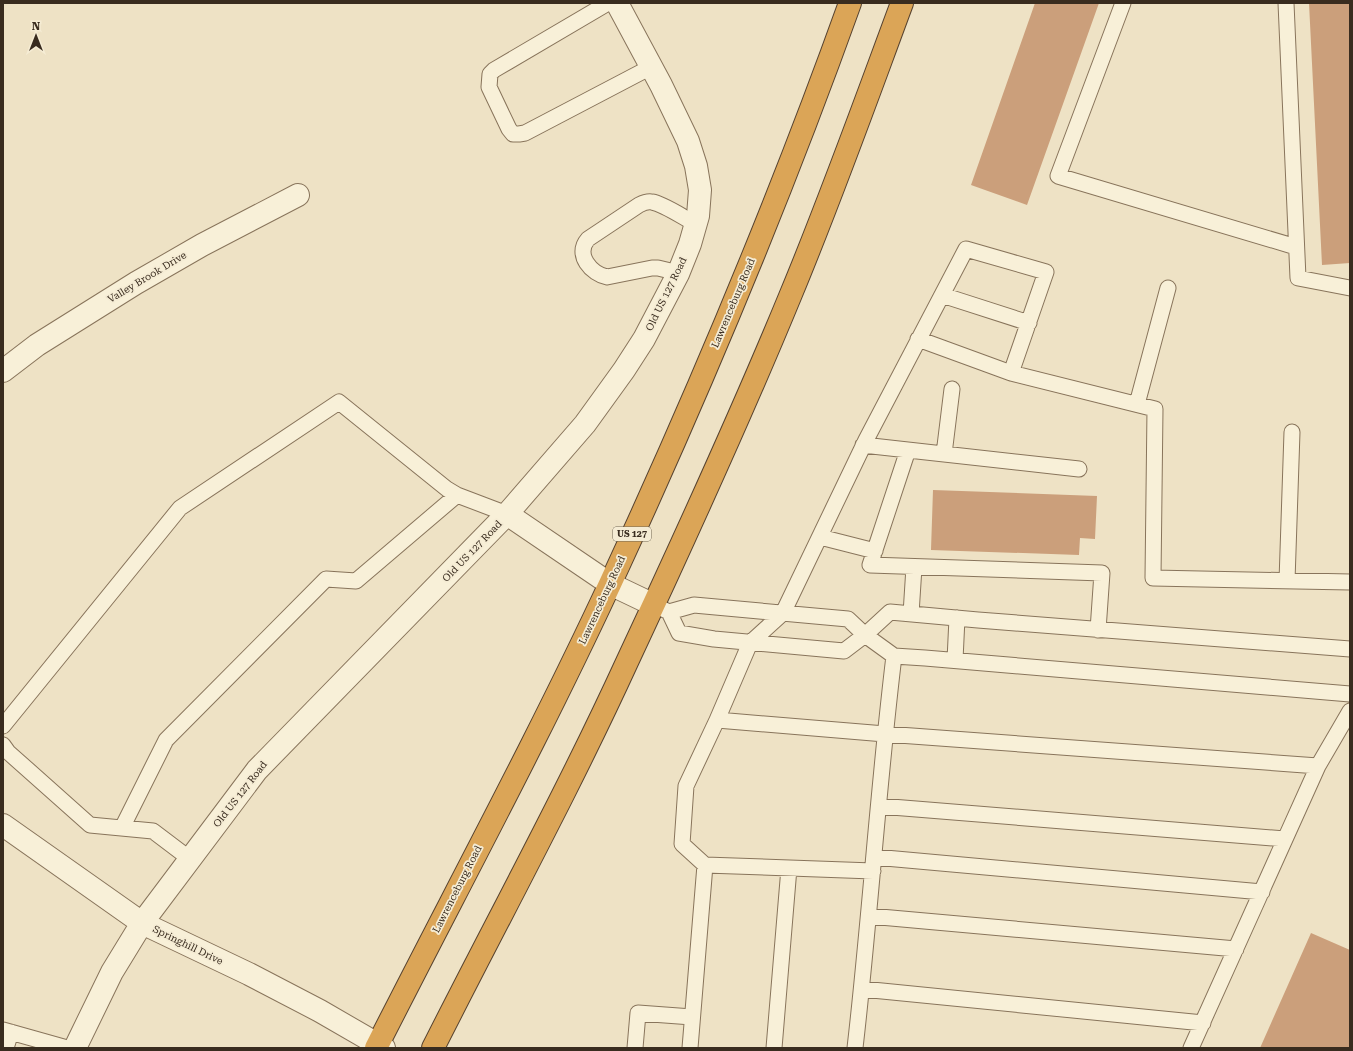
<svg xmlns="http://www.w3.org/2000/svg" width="1353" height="1051" font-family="'Roboto Serif',serif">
  <rect width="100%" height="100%" fill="#eee2c5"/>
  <path fill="#cb9f7b" d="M1035,3H1099L1027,205L971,185Z
    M1309,3H1350V263L1322,265Z
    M933,490L1097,496L1095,539L1080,538L1079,555L931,550Z
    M1311,933L1350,950V1048H1260Z"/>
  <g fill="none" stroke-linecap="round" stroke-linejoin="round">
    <defs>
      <path id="lane" d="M608,3L494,70L490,74L489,87L509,129L513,134H519L525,133L651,67
        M1123,3L1058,176L1296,247
        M1286,3L1298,278L1350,288
        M679,273L658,268H652L607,277C592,274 574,255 588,239L639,205C643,203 647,201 652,202C664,204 684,218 696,224
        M942,295L1029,323
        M918,339L1011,373
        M1137,404L1168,288
        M863,445L1079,469
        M908,450L870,565L1102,573L1098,630
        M944,454L952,389
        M820,537L875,551
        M1287,581L1292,432
        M654,605L669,612L679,633L714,639L844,651L865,635L848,619L694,605L669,612
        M911,614L914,567
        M1350,649L978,620L890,612L865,635L894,656L925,658L1350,694
        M955,660L957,618
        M717,720L750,643L783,613L866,440L966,249L1046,272L1011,373L1155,409L1153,578L1350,582
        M3,726L180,508L339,402L447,489L457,495L507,514
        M3,745L8,752L90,825L153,831L190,859
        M879,806L1285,839
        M122,828L166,740L326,579L356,581L457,495
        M874,857L1262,892
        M705,865L873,871
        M869,916L1236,949
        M862,989L1203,1023
        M3,1030L67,1048
        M6,1048L11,1032
        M635,1048L638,1013L692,1017
        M690,1048L705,865L682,844L686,786L717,720L885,734L1318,766L1350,711
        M774,1048L789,868
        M855,1048C870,918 878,787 894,656
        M1191,1048L1318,766"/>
      <path id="street" d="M3,371L37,345L136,283L202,245L298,195
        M507,514L610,584L654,605
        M3,825L142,923L249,974L320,1011L384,1048
        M75,1048L112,972L142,923L257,770L507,514L585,424L624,370L644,339L678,274L690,244L698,216L700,190L696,166L688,141L661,85L617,3"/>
      <path id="highway" d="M376,1048C454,894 537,741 610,584C698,394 779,201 850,3
        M433,1048C498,919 567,793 627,662C684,540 740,418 791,294C831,198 866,100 902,3"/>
    </defs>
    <use href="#lane" stroke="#88745b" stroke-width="17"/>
    <use href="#street" stroke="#88745b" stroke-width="24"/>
    <use href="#highway" stroke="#56422f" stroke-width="24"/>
    <use href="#lane" stroke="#f8f0d8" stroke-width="15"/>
    <use href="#street" stroke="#f8f0d8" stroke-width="22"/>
    <use href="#highway" stroke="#dba557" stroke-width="22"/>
  </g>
  <g text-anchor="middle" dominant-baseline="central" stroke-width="3.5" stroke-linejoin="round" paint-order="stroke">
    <rect fill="#f5ecd4" stroke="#716655" stroke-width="1" x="613" y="527" width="38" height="14" rx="3"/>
    <g font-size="9" font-weight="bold" fill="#392c1f">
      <text x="632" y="534">US 127</text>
    </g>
    <g font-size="10" fill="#392c1f" stroke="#f5ecd4">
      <text transform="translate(147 277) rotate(-31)">Valley Brook Drive</text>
      <text transform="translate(666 294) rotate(-64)">Old US 127 Road</text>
      <text transform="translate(733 303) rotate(-67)">Lawrenceburg Road</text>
      <text transform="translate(472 551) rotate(-46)">Old US 127 Road</text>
      <text transform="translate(602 600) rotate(-65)">Lawrenceburg Road</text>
      <text transform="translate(240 794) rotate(-52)">Old US 127 Road</text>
      <text transform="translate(457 889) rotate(-63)">Lawrenceburg Road</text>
      <text transform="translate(188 945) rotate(26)">Springhill Drive</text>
    </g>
  </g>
  <rect width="1353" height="1051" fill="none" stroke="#392c1f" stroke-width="8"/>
  <g transform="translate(36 36)" stroke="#f5ecd4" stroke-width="3" paint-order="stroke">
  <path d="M0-3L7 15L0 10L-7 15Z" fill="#392c1f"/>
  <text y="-6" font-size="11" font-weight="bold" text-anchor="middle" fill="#392c1f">N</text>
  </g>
</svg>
